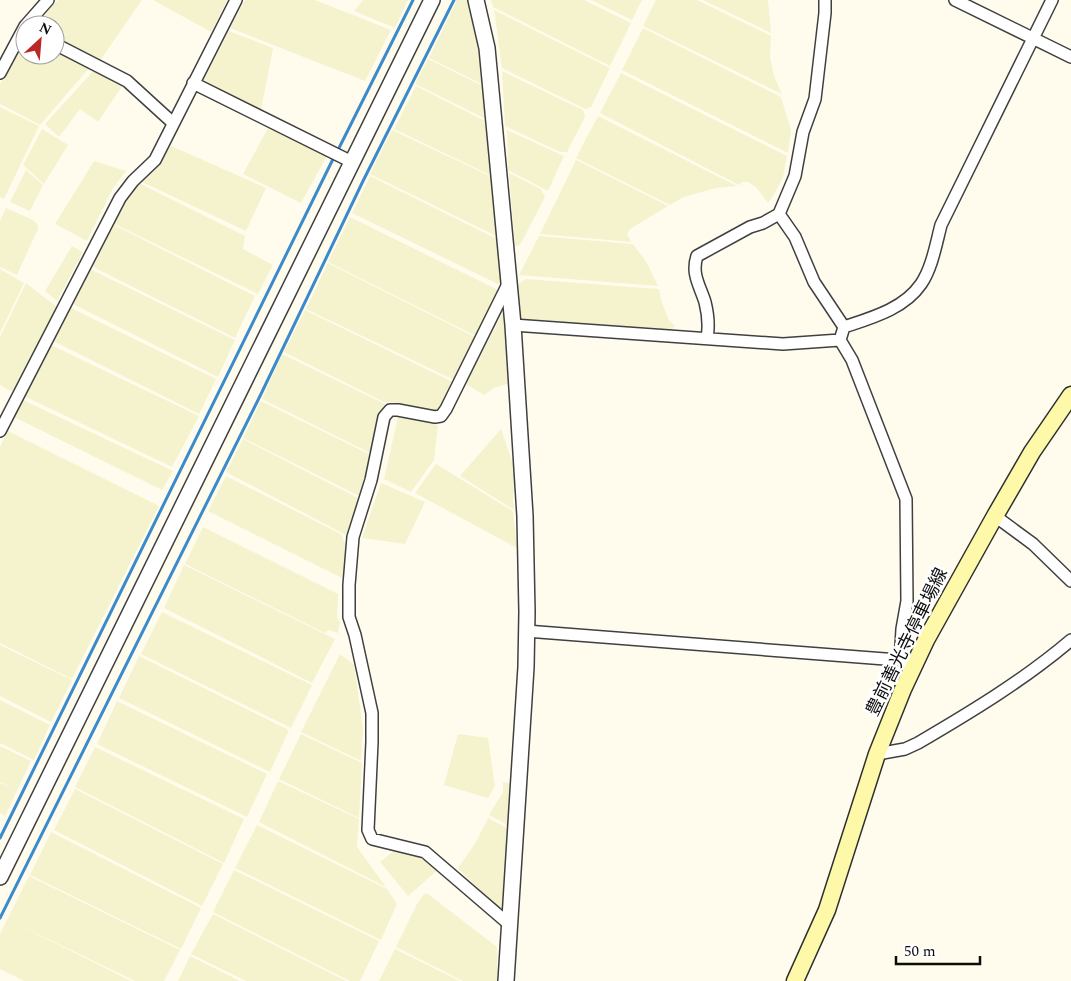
<svg xmlns="http://www.w3.org/2000/svg" width="1071" height="981" font-family="Spectral,'Noto Sans JP',serif">
  <rect width="100%" height="100%" fill="#fffcee"/>
  <path fill="#f4f3ce" d="M58,0H142L99,62L55,39V25H34Z
    M153,0H227L211,32Z
    M245,0H315L391,30L365,81L230,28Z
    M363,0H408L395,28L354,11Z
    M457,0H470L475,19L484,85L429,58Z
    M491,0H584L631,23L610,66L493,7Z
    M591,0H642L632,20Z
    M656,0H697L771,36L770,57L774,76L782,94L643,26Z
    M703,0H768L771,33Z
    M494,10L610,68L591,107L585,109L502,68Z
    M643,28L781,97L791,130L788,153L622,70Z
    M229,31L273,48L261,110L204,80Z
    M25,38V55H55V50L90,67L40,125L0,104V84Z
    M428,59L483,86L486,119L415,84Z
    M95,69L123,85L98,122L80,109L59,137L45,124Z
    M502,71L583,110L585,117L567,152H560L505,126Z
    M621,73L787,156L783,177L775,193L768,203L756,187L748,182H742L739,185L600,113Z
    M416,86L487,122L492,176L394,129Z
    M0,107L39,126L4,199L0,197Z
    M598,116L737,186L716,188L684,197L670,205L576,158Z
    M269,126L327,156L301,203L243,174Z
    M42,129L68,145L44,184L23,165Z
    M392,130L492,177L498,237L370,174Z
    M507,130L564,156L548,191L508,170Z
    M169,145L266,188L246,231L142,182L157,167Z
    M576,160L668,206L630,229L627,234L631,242L540,234Z
    M94,161L126,171L113,188L87,241L55,224Z
    M26,170L43,185L30,211L10,202Z
    M509,173L541,189L545,197L520,245L515,246Z
    M370,176L497,239L502,286L352,213Z
    M139,183L245,236L243,249L273,265L258,294L112,223L125,196Z
    M6,208L33,220L38,225V229L17,275L0,267V221Z
    M350,217L498,290L476,336L328,262Z
    M112,224L255,296L235,338L91,266Z
    M539,236L633,244L647,263L658,286L519,275Z
    M72,246L83,252L57,301L45,291Z
    M328,263L475,337L454,380L306,309Z
    M0,269L24,283L0,333Z
    M90,269L235,340L218,377L71,303Z
    M526,279L659,289L661,300L669,320L675,326L671,330L520,319L518,284Z
    M26,283L58,308L20,377L15,391L8,390L0,385V337Z
    M69,307L216,379L199,414L53,341Z
    M506,307L513,382L494,388L484,395L466,384Z
    M305,310L453,382L442,406L436,412L392,402H384L284,352Z
    M51,345L199,416L172,467L24,396Z
    M282,354L385,404L380,414L372,454L262,399Z
    M23,400L173,471L162,490L14,417Z
    M261,401L371,455L361,497L243,438Z
    M398,417L438,425L434,460L411,492L384,479Z
    M501,429L516,473L513,495L514,510L460,476Z
    M8,431L159,506L72,679L0,643V447Z
    M243,439L360,499L346,535L226,472Z
    M436,464L513,511L517,548L415,493Z
    M226,476L341,534L346,546V562L342,578L208,511Z
    M381,483L425,502L405,544L362,538Z
    M203,527L338,594L337,618L340,622L338,633L329,630L325,633L185,564Z
    M184,565L335,639L312,683L164,608Z
    M162,612L312,685L291,728L141,654Z
    M0,645L72,680L51,722L0,696Z
    M340,654L354,665L363,729L361,761L301,732Z
    M139,656L289,730L270,772L119,698Z
    M0,700L50,725L34,760L0,743Z
    M117,701L267,774L247,817L97,744Z
    M301,734L362,763L359,818L279,779Z
    M458,734L488,738L495,786L488,798L444,785Z
    M0,746L31,761L5,816L0,813V783L15,789L0,782Z
    M95,747L244,819L224,863L75,787Z
    M278,781L359,819L357,847L386,887L259,822Z
    M503,782L515,784L511,831L504,823L489,815L503,792Z
    M75,789L223,864L202,906L54,830Z
    M488,818L505,827L510,832L504,916L458,868L476,842Z
    M257,825L387,889L397,904L381,940L235,868Z
    M51,832L201,908L181,949L30,875Z
    M396,849L424,854L440,868L408,896L380,862Z
    M234,870L379,941L360,981H350L213,912Z
    M29,876L180,950L164,981H135L9,920L131,981H24L0,969V934Z
    M424,894H428L497,947V981H463L396,947L417,904Z
    M213,914L346,981H246L191,954Z
    M395,949L460,981H379Z
    M190,956L240,981H178Z"/>
  <g fill="none" stroke-linecap="round" stroke-linejoin="round">
    <path stroke="#3a8acc" stroke-width="3" d="M337,152L413,0
      M0,838L334,157
      M0,918L261,394L363,181L454,0"/>
    <defs>
      <path id="minor" d="M955,0L1071,57
        M26,25L48,0
        M55,44L127,81L173,123
        M0,73L25,26
        M193,83L352,162
        M779,214L795,237L814,282L844,327
        M509,282L446,409L441,416L435,417L398,410H390L384,417L371,480L353,537L349,585V617L355,635L372,713V742L368,830L372,839L425,852L510,925
        M513,325L783,344L840,340
        M844,327C871,318 904,309 921,284C932,268 936,244 941,225L1052,0
        M844,327L840,340L852,360L906,499L907,601L902,629L901,646L898,660
        M707,338C709,327 708,314 705,302C700,286 691,274 697,256L750,227L763,223L779,214L795,176L803,132L815,99L825,13V0
        M0,431L120,198L133,181L155,160L236,0
        M995,516L1033,544L1071,581
        M526,631L898,660L915,664
        M877,754L905,749L918,743C971,712 1024,680 1071,640"/>
      <path id="tertiary" d="M476,0L487,48L513,325L525,516L527,612L526,667L506,981
        M0,877L432,0"/>
      <path id="secondary" d="M795,981L827,910L877,754L903,689L926,640L995,516L1032,452L1071,395"/>
    </defs>
    <use href="#minor" stroke="#404040" stroke-width="14"/>
    <use href="#tertiary" stroke="#404040" stroke-width="18"/>
    <use href="#secondary" stroke="#2f2f2f" stroke-width="19"/>
    <use href="#minor" stroke="#fff" stroke-width="11"/>
    <use href="#tertiary" stroke="#fff" stroke-width="15"/>
    <use href="#secondary" stroke="#fef9a9" stroke-width="16"/>
  </g>
  <g text-anchor="middle" dominant-baseline="central" stroke-width="5" stroke-linejoin="round" paint-order="stroke">
    <g font-size="18" fill="#0d0d0d" stroke="#fff">
      <text transform="translate(907 642) rotate(-64)">豊前善光寺停車場線</text>
    </g>
  </g>
  <g transform="translate(40 40) rotate(26)"><circle r="24" fill="#ffffff" stroke="#9e9e9e"/>
  <path d="M0-4L9 19L0 12L-9 19Z" fill="#bc2726"/>
  <text y="-8" font-size="14" font-weight="bold" text-anchor="middle" fill="#0d0d0d">N</text>
  </g>
  <path d="M896 956v8h84v-8" fill="none" stroke="#0d0d0d" stroke-width="2.5"/>
  <text x="904" y="956" font-size="15" fill="#0d0d0d" stroke="#ffffff" stroke-width="4" paint-order="stroke">50 m</text>
</svg>
